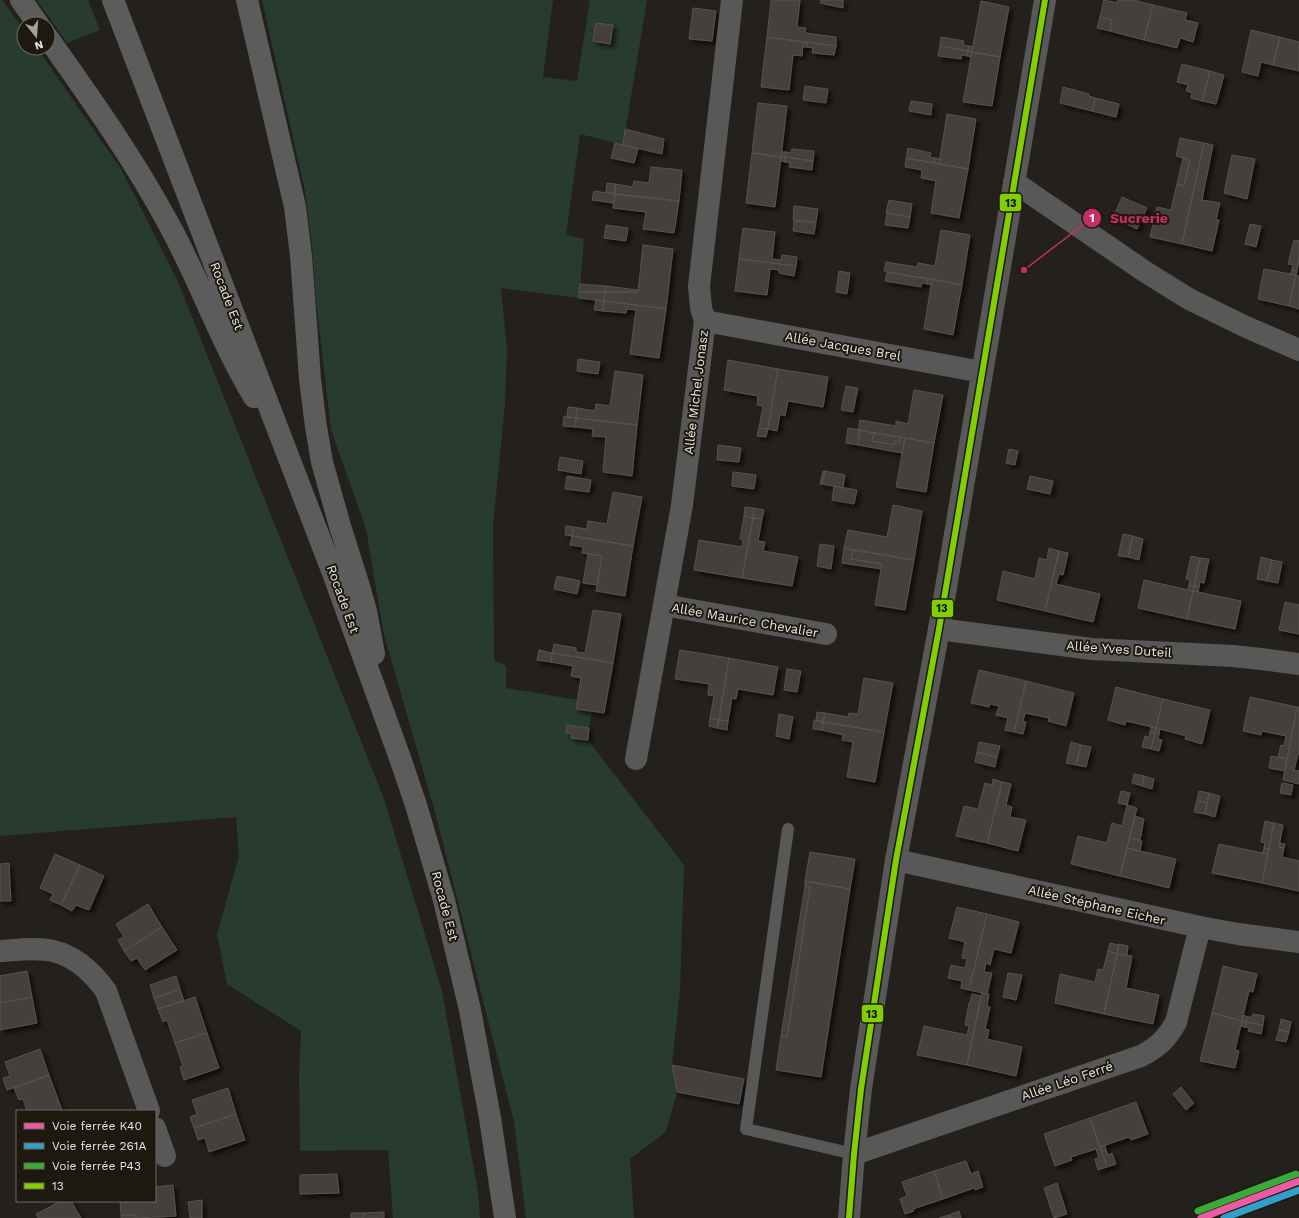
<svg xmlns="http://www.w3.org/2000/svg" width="1299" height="1218" font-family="'Work Sans',sans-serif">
  <defs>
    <filter id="shadow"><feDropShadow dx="3.5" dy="3.5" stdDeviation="2" flood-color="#0009"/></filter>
  </defs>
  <rect width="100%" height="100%" fill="#24211c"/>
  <path fill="#273b2f" d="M0,0H2L24,30V48H37L121,169L177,279L384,799L442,991L478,1192L480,1218H393L388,1150L300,1151L299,1075L301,1031L227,984L217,934L239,856L236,817L0,836Z
    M37,0H88L100,30L67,43Z
    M262,0H553L543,77L577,81L590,0H647L623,145L580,134L566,235L584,239L579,298L501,288L507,350L505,404L493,525L494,660L506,666V688L578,700L576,709L592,712L589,728L567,725L566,733L572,734L571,738L588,740L684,865L680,990L672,1065L677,1092L666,1132L630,1159L634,1218H526L514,1122L435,812L384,635L366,529L331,430L316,301L312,246L305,191Z"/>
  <path fill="#453f3c" stroke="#575250" filter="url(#shadow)" d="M771,0H800L797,27L806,28L805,33L836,37V46L767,37Z
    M821,0H843V8L820,3Z
    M1104,0L1117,3L1118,0H1134L1153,5L1144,40L1110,31L1112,20L1100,17Z
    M981,1L1009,7L1000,57L972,52Z
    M1153,5L1187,13L1185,20L1198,23L1193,42L1180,38L1177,48L1144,40Z
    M693,8L716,11L712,41L689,39Z
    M1100,17L1112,20L1110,31L1097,28Z
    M596,23L613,25L610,44L593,41Z
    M1251,30L1280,37L1273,65L1261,62L1258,76L1242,72Z
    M767,37L803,42L802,56L793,55L789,90L761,87Z
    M941,37L964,41L963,45L969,46L968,51L940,46Z
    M1280,37L1299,42V71L1273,65Z
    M803,42H808L807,47H803Z
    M808,42L836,46L834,55L812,53L813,48L807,47Z
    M940,46L968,51L967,56L962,55L961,59L938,56Z
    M969,46L973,47L972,52L968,51Z
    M968,51L972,52L971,57L967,56Z
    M972,52L1000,57L992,106L963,102Z
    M1182,64L1210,71L1202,101L1191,98L1192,93L1186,91L1188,85L1177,82Z
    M1210,71L1224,75L1216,104L1202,101Z
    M805,86L828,89L826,103L803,100Z
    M1063,87L1089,94V96L1095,98L1092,111L1060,103Z
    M1095,98L1119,104L1116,117L1092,111Z
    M911,101L932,104L931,115L909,111Z
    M758,103L787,106L781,157L752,153Z
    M947,114L976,119L968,169L939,164Z
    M625,129L664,139L662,154L623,145Z
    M1180,138L1204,143L1182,244L1150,237L1157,207L1171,210L1177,184L1184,186L1190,160L1176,156Z
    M615,143L638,149L634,163L611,158Z
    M1204,143L1213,145L1202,200L1220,203L1216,220H1219L1212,251L1182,244Z
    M908,148L931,153L930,157L935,158L934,163L906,158Z
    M792,149L814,151L813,161L785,157L786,152L791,153Z
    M782,152H786L785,157H781Z
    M752,153L781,157L775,207L746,203Z
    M1232,155L1255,159L1247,199L1224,193Z
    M781,157H785V162L780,161Z
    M785,157L813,161L812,170L789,167L790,163L785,162Z
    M906,158L968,169L959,218L931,213L936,181L921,178L922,170L905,167Z
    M935,158L940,159L939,164L934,163Z
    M1183,158L1190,160L1184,186L1177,184Z
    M651,167L682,170L679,201L615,194V184L633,187L634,181L649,183Z
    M607,183L615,184V194L606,192Z
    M594,191L615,194L613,203L592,200Z
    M615,194L679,201L674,233L643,229L646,212L613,208Z
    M1122,197L1147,208L1137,229L1113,218Z
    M889,200L912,204L910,217L886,213Z
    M794,206L818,209L816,222L793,220Z
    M887,213L910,217L908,228L885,225Z
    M794,221L816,223L814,234L793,231Z
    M1250,224L1261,226L1256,247L1245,244Z
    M606,225L628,228L626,241L604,238Z
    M743,228L775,232L772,259L781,260L782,255L797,257L796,266L739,259Z
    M941,230L970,235L962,285L884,271L886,262L917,267L918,263L935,266Z
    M1294,240L1299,241V260L1297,271L1292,270L1293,265L1288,264Z
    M643,245L673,249L666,309L604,301L605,292H638Z
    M739,259L796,266L794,276L779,273V270L770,269L767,295L735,291Z
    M1264,269L1296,275L1289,306L1258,299Z
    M1292,270L1297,271L1296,275L1291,274Z
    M839,271L850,273L847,294L836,292Z
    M887,272L928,279L927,284L922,283L921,287L885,281Z
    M1296,275L1299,276V309L1289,306Z
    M928,279H932V285L927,284Z
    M932,279L962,285L953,335L924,329Z
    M580,284L606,286L605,292H579Z
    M606,286L638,290V292H605Z
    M579,292H605L604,301L579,298Z
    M596,300L604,301L603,311L594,310Z
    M604,301L666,309L659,358L630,354L636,310L627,309L626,313L603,311Z
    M578,359L600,362L598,374L577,371Z
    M728,360L778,369L768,429L759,428L763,406L757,405L758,396L724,390Z
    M778,369L828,377L823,407L788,401L785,416L780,414L777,431L768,429Z
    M615,371L643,375L637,425L576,418L577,408L595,411L596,404L610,406Z
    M846,386L858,388L853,412L841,410Z
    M914,390L943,395L934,443L858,430L860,420L896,426V421L908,424Z
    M568,407L577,408L576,418L567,417Z
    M564,416L576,418L575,427L563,426Z
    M576,418L637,425L632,476L603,472L606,437L592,436L593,429L575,427Z
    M759,428L768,429L766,437L757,436Z
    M848,428L860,430L858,445L846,443Z
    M860,430L874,433L872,441L894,445L895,441L900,442V437L905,438L902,453L858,445Z
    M874,433L900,437V442L895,441L894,445L872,441Z
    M905,438L934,443L926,492L896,487Z
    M718,445L741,448L739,462L717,460Z
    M1009,449L1018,451L1015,465L1006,463Z
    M560,457L583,461L581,474L558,470Z
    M823,471H825L822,484H820Z
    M825,471L845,475L843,488L822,484Z
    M733,472L756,475L754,489L732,486Z
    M567,476L591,480L589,492L565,489Z
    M1030,476L1053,481L1050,494L1027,489Z
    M834,486L857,490L854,504L832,500Z
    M613,492L642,497L633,546L572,536L574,527L587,529L588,521L607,524Z
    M893,505L922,511L914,560L844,548L848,530L887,537Z
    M745,507L754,508L753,518L744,516Z
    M754,508L764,510L762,519L753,518Z
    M744,516L753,518L742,578L694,570L699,540L742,547L743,539H740Z
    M753,518L762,519L758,541L765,542L763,551L798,557L792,586L742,578Z
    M566,526L574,527L572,536L565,535Z
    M1123,534L1133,536L1128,557L1118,556Z
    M572,536L633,546L625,596L596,591L602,556L582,553L583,547L570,545Z
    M1133,536L1143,539L1139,560L1128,557Z
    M820,544L834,546L831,569L817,566Z
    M844,548L853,550L851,559L882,564L881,569L842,563Z
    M1049,548L1059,551L1045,611L997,600L1003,571L1035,579L1039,558L1047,560Z
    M853,550L914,560L905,610L875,605L882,564L851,559Z
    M1059,551L1068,553L1063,575L1059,574L1056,584L1100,594L1093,622L1045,611Z
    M588,554L602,556L597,585L583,583Z
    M1191,556L1200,558L1194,586L1189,585L1190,580L1186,579Z
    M1261,557L1272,560L1267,581L1257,579Z
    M1200,558L1209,559L1204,583L1200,582L1199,587L1194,586Z
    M1272,560L1282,562L1278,583L1267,581Z
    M557,576L580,581L577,594L554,589Z
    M1144,580L1193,591L1187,619L1138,608Z
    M1189,585L1194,586L1193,591L1188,590Z
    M1194,586L1199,587L1198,592L1193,591Z
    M1193,591L1241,601L1235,629L1187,619Z
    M1285,602L1299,605V634L1279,630Z
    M593,610L621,614L613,663L552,653L554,644L576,648V652L585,653Z
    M539,650L552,653L551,662L537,660Z
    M680,650L729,658L719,720L710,718L714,696L708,695L709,684L675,679Z
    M552,653L613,663L604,713L576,709L581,678L571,676L573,666L551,662Z
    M729,658L778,667L773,695L738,689L736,699L732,698L728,721L719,720Z
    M787,669L801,671L797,692L784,690Z
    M979,670L1026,681L1014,732L1005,730L1008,718L996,715L999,706L990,704L989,707L971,703Z
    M864,678L893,683L884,732L823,722L825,713L848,717L849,713L858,714Z
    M1026,681L1074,693L1066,726L1048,721L1049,718L1025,713L1023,721L1026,722L1023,734L1014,732Z
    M1116,687L1163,699L1156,728L1126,721L1125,725L1108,720Z
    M1250,697L1297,707L1287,759L1278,757L1281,745L1284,746L1286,736L1262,731L1261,735L1243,731Z
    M1163,699L1210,710L1202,744L1185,739L1186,736L1156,728Z
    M1297,707H1299V754H1298L1294,770L1299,771V784L1283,780Z
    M817,712L825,713L823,722L816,720Z
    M779,714L793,717L789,739L776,736Z
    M710,718L719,720L717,728L709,726Z
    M719,720L728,721L727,730L717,728Z
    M814,720L823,722L822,730L813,729Z
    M823,722L884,732L875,782L847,777L853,742L842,740L843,735L822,730Z
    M567,725L589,728L588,740L571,738L572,734L566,733Z
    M1151,727L1156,728L1155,733L1150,732Z
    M1156,728L1160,729L1159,734L1155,733Z
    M1150,732L1155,733L1151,749L1142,747L1145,736L1149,737Z
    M1155,733L1159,734L1158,739L1162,740L1159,751L1151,749Z
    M979,742L1000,746L997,757L977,752Z
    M1071,742L1081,745L1076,765L1066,763Z
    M1081,745L1091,747L1086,767L1076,765Z
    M977,752L997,757L995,767L975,762Z
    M1271,756L1287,759L1285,771L1269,768Z
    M1134,774L1144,776L1142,786L1132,783Z
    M1144,776L1154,779L1152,789L1142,786Z
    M993,779L1002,782L987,843L956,836L964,806L978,809L985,783L992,785Z
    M1002,782L1011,784L1006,805L1012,807L1010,817L1026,820L1018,851L987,843Z
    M1282,783L1293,785L1291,795L1280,793Z
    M1121,791L1130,793L1127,805L1118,803Z
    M1199,791L1209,793L1207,803L1197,800Z
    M1209,793L1220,796L1215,817L1205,814Z
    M1197,800L1207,803L1205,814L1194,812Z
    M1127,805L1137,808L1120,876L1071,864L1078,836L1107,843L1112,823L1122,826Z
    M1135,816L1144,819L1140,840L1129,838Z
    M1265,821L1274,823L1269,849L1264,848L1265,843L1261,842Z
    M1274,823L1283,825L1279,847L1284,848L1282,857L1299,861V891L1262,883Z
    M1129,838L1142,841L1140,851L1127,848Z
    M1280,843L1285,844L1284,848L1279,847Z
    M1219,844L1268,854L1262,883L1212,873Z
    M1127,848L1176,859L1169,888L1120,876Z
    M1264,848L1269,849L1268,854L1263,853Z
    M810,852L855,859L850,889L805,881Z
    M55,854L80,865L61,905L50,900L53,894L40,888Z
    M9,863L11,901H0V864Z
    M80,865L104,876L89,910L76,905L72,911L61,905Z
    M805,881L850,889L821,1077L776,1070L781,1036L787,1037L810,887L805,886Z
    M805,886L810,887L787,1037L781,1036Z
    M148,904L162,927L124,951L118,940L124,937L116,924Z
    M957,907L987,914L969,990L961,988L962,981L948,978L951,965L965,968L967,959L962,958L965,942L949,938Z
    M987,914L1019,922L1011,953L994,949L990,965L986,963L984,972L992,973L987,994L969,990Z
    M162,927L177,950L145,970L137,958L131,961L124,951Z
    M1110,943L1119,945L1117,954L1108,951Z
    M1119,944L1128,946L1127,955L1117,954Z
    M1108,951L1117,954L1104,1014L1055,1003L1060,974L1095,982L1098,969L1103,970Z
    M1117,954L1132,956L1126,988L1159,995L1153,1024L1104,1014Z
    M1223,966L1257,974L1253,992L1249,991L1242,1021L1212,1013Z
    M27,971L32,997L0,1003V976Z
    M1008,973L1022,975L1016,1000L1003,997Z
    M176,976L180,989L154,998L150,985Z
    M180,989L184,1001L158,1009L154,998Z
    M982,993L989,994L987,1006L990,1007L985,1029L989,1030L987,1039L1022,1047L1016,1076L967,1065Z
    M972,994L981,996L967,1065L917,1055L924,1026L967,1035L969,1026L965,1025L969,1003H970Z
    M32,997L37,1023L0,1030V1003Z
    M195,997L207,1033L175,1043L167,1020L163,1022L158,1009Z
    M1212,1013L1242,1021L1235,1050L1239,1051L1235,1068L1200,1061Z
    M1253,1014L1264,1016L1263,1025L1246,1022L1248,1017H1252Z
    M1243,1015L1248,1017L1246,1022L1242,1021Z
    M1281,1019L1291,1022L1289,1032L1279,1030Z
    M1242,1021L1246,1022L1245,1027L1241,1026Z
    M1246,1022L1263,1025L1261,1034L1248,1031L1249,1028L1245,1027Z
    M1279,1030L1289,1032L1286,1042L1276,1040Z
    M207,1033L219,1068L184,1080L180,1067L183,1066L175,1043Z
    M40,1049L49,1075L7,1090L3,1078L10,1076L5,1062Z
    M672,1065L744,1079L739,1104L677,1092Z
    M49,1075L62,1110L59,1111H27L23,1099L19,1100L14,1088Z
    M1181,1087L1194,1103L1186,1110L1173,1094Z
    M228,1088L236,1114L194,1128L190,1117L197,1114L192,1100Z
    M1136,1102L1148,1134L1131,1140L1129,1137L1100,1147L1090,1118Z
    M236,1114L245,1140L209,1152L205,1138L198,1140L194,1128Z
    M1090,1118L1107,1167L1098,1170L1095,1159L1099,1158L1096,1149L1071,1157L1072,1160L1055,1166L1044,1134Z
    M1105,1145L1106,1150L1102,1151L1100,1147Z
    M1106,1150L1108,1155L1112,1153L1116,1164L1107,1167L1102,1151Z
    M966,1161L971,1174L978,1171L983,1187L975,1190L974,1188L943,1199L934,1171Z
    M934,1171L943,1199L913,1209L914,1211L905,1214L900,1199L907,1196L902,1182Z
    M337,1174L339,1193L300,1194V1175Z
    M1057,1183L1067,1214L1054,1218L1044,1188Z
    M173,1185L176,1216L136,1218V1215H121L120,1201H155V1187Z
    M202,1200V1218H190L188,1202Z
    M61,1201H71L81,1218H38L36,1214Z
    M959,1211L961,1218H950L949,1215Z
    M384,1212V1218H363V1213Z
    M351,1213H363V1218H351Z
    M121,1215H136V1218H121Z
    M949,1215L950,1218H939Z"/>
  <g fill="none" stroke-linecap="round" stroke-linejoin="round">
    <path stroke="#595858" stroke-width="12" d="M788,829L746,1129L854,1154"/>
    <path stroke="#595858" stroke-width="22" d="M1014,182L1144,271L1189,299L1244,326L1299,350
      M705,321L982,372
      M664,605L826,634
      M939,629L1092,649L1233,656L1261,659L1299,664
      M636,759L682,505L705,321L701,308L699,286L732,0
      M896,860L1200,927L1238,934L1299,942
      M0,951C17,950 36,947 53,951C75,956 93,973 106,991L149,1111
      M155,1128L165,1156
      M854,1154L1141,1056C1158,1047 1167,1039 1176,1022L1200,927"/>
    <path stroke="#595858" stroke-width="22" d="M849,1218L854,1154L861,1089L896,860L939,629L1045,0"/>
    <path stroke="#5d5c5c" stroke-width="22" d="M21,0L38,24
      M113,0L333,573L400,758L416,805L444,900L470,1010L490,1118L505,1218
      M247,0L295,207L301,256L310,379L316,427L322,462L340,526L358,583L366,611L374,654
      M48,38C90,98 132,156 167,221C199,278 220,341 254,397"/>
    <defs>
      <path id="bus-1" d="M849,1218L854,1154L861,1089L896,860L939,629L1045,0"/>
    </defs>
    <use href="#bus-1" stroke="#1d190f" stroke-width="9"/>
    <use href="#bus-1" stroke="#81cf00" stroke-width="6"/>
    <defs>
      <path id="rail-1" d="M1201,1218L1299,1181"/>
      <path id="rail-2" d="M1224,1218L1299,1190"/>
      <path id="rail-3" d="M1198,1211L1296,1174"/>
    </defs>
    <use href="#rail-1" stroke="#1d190f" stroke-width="10"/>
    <use href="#rail-2" stroke="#1d190f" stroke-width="10"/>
    <use href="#rail-3" stroke="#1d190f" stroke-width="10"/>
    <use href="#rail-1" stroke="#ec5aa2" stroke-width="7"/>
    <use href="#rail-2" stroke="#339ec7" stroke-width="7"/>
    <use href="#rail-3" stroke="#3aab3a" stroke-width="7"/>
  </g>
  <g text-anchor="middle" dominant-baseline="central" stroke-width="4" stroke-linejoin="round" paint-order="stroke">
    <g font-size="13" fill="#e9e6df" stroke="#1d190f">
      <text transform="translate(227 296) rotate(69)">Rocade Est</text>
      <text transform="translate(843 346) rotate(10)">Allée Jacques Brel</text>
      <text transform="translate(696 392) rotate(-83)">Allée Michel Jonasz</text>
      <text transform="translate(343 599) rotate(70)">Rocade Est</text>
      <text transform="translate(745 620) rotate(10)">Allée Maurice Chevalier</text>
      <text transform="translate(1119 649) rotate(4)">Allée Yves Duteil</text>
      <text transform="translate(1097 905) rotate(13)">Allée Stéphane Eicher</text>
      <text transform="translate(445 906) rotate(75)">Rocade Est</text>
      <text transform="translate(1067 1081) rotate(-19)">Allée Léo Ferré</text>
    </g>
  </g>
  <path fill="none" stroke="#c62d68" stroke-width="1.5" d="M1024 270L1092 218"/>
  <g fill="#c62d68" stroke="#1d190f" stroke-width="1.5">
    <circle cx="1024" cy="270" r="4"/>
    <circle cx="1092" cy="218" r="10"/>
  </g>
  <g font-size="12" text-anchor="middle" font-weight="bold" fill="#fff">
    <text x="1092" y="222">1</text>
  </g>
  <g font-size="14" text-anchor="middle" font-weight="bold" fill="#c62d68" stroke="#1d190f" stroke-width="4" stroke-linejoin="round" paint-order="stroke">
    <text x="1139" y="223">Sucrerie</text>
  </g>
  <g stroke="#1d190f" stroke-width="1.5">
    <rect x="999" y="193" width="23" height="19" rx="4" fill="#81cf00"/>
    <rect x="931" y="599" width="23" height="19" rx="4" fill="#81cf00"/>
    <rect x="861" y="1004" width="23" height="19" rx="4" fill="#81cf00"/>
  </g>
  <g font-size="11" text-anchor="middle" font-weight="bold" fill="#111">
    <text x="1011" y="207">13</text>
    <text x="942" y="612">13</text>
    <text x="872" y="1018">13</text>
  </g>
  <rect x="16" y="1110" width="140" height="92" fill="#1d190f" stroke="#6f6b62"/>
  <rect x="24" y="1123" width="20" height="6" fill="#ec5aa2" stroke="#6f6b62"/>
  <text x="52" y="1130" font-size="12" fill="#e9e6df">Voie ferrée K40</text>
  <rect x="24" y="1143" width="20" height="6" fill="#339ec7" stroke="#6f6b62"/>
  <text x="52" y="1150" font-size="12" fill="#e9e6df">Voie ferrée 261A</text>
  <rect x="24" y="1163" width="20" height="6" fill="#3aab3a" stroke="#6f6b62"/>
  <text x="52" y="1170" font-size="12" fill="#e9e6df">Voie ferrée P43</text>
  <rect x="24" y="1183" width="20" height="6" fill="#81cf00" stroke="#6f6b62"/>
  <text x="52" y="1190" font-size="12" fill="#e9e6df">13</text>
  <g transform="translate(36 36) rotate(163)"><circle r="19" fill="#1d190f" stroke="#6f6b62"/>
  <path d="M0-3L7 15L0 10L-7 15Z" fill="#a4a19b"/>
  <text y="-6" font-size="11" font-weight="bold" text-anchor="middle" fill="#e9e6df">N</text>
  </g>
</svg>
